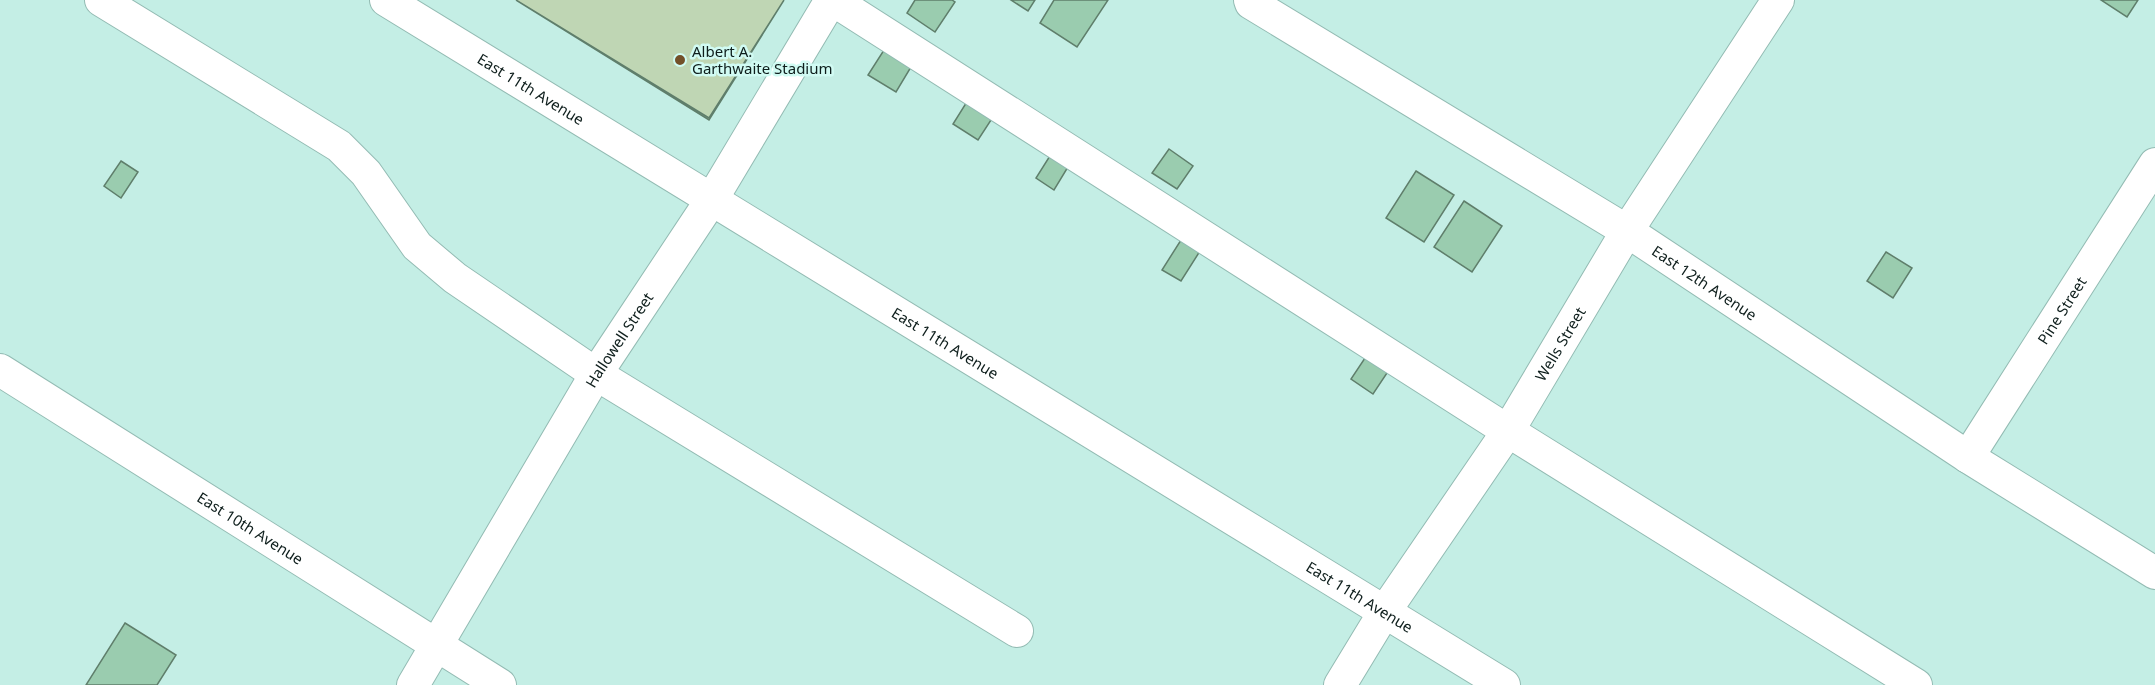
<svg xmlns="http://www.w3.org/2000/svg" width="2155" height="685" font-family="'Noto Sans',sans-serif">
  <rect width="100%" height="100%" fill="#c4eee5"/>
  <path fill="#bfd6b4" d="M516,0H784L709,120Z"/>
  <path fill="#9accaf" stroke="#5f7e6b" stroke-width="1.5" d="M516,0L709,118L784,0L709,120Z
    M915,0H952L955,2L935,32L907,13Z
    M1011,0H1035L1028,11Z
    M1054,0H1108L1077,47L1040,23Z
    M2101,0H2138L2127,17Z
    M884,50L911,67L896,92L868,75Z
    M968,100L993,117L978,140L953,124Z
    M1169,149L1193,166L1177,189L1152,173Z
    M1053,151L1071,162L1054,190L1036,178Z
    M121,161L138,172L121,198L104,186Z
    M1416,171L1454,195L1424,242L1386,218Z
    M1464,201L1502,226L1472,272L1434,247Z
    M1181,240L1200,251L1181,281L1162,270Z
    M1886,252L1912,268L1893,298L1867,281Z
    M1371,349L1393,364L1373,394L1351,379Z
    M125,623L176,655L157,685H86Z"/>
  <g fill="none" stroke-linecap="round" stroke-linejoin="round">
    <defs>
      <g id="minor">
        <path d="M101,0L339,146L366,173L417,246L455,278L596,374L1017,631"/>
        <path id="s1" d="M386,0L1504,685"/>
        <path d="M833,0L1508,431L1916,685"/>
        <path id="s2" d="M1250,0L1251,3L1627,231L1968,457L2155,573"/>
        <path id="s3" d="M0,370L500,685"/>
        <path id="s4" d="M1968,457L2155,164"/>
        <path id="s5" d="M413,685L596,374L712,199L831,0"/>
        <path id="s6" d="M1340,685L1385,611L1508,431L1627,231L1778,0"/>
      </g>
    </defs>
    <use href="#minor" stroke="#93bbb3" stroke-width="34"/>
    <use href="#minor" stroke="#fff" stroke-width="32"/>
  </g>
  <circle fill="#735029" stroke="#d1fbf3" stroke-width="2" cx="680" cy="60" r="6"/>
  <g text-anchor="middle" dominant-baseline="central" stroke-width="5" stroke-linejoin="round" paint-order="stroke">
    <g font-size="15" fill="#0e1e1c" stroke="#d1fbf3" text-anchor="start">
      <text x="692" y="51">Albert A.<tspan x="692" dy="17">Garthwaite Stadium</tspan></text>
    </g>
    <g font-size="15" fill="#0e1e1c" stroke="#d1fbf3">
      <text stroke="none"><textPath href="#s1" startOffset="170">East 11th Avenue</textPath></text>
      <text stroke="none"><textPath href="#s2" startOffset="536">East 12th Avenue</textPath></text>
      <text stroke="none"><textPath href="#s4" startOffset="174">Pine Street</textPath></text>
      <text stroke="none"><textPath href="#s5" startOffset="402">Hallowell Street</textPath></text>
      <text stroke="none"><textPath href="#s1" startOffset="656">East 11th Avenue</textPath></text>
      <text stroke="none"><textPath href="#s6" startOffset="406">Wells Street</textPath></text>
      <text stroke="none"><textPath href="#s3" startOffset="296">East 10th Avenue</textPath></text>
      <text stroke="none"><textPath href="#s1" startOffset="1142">East 11th Avenue</textPath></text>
    </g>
  </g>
</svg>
